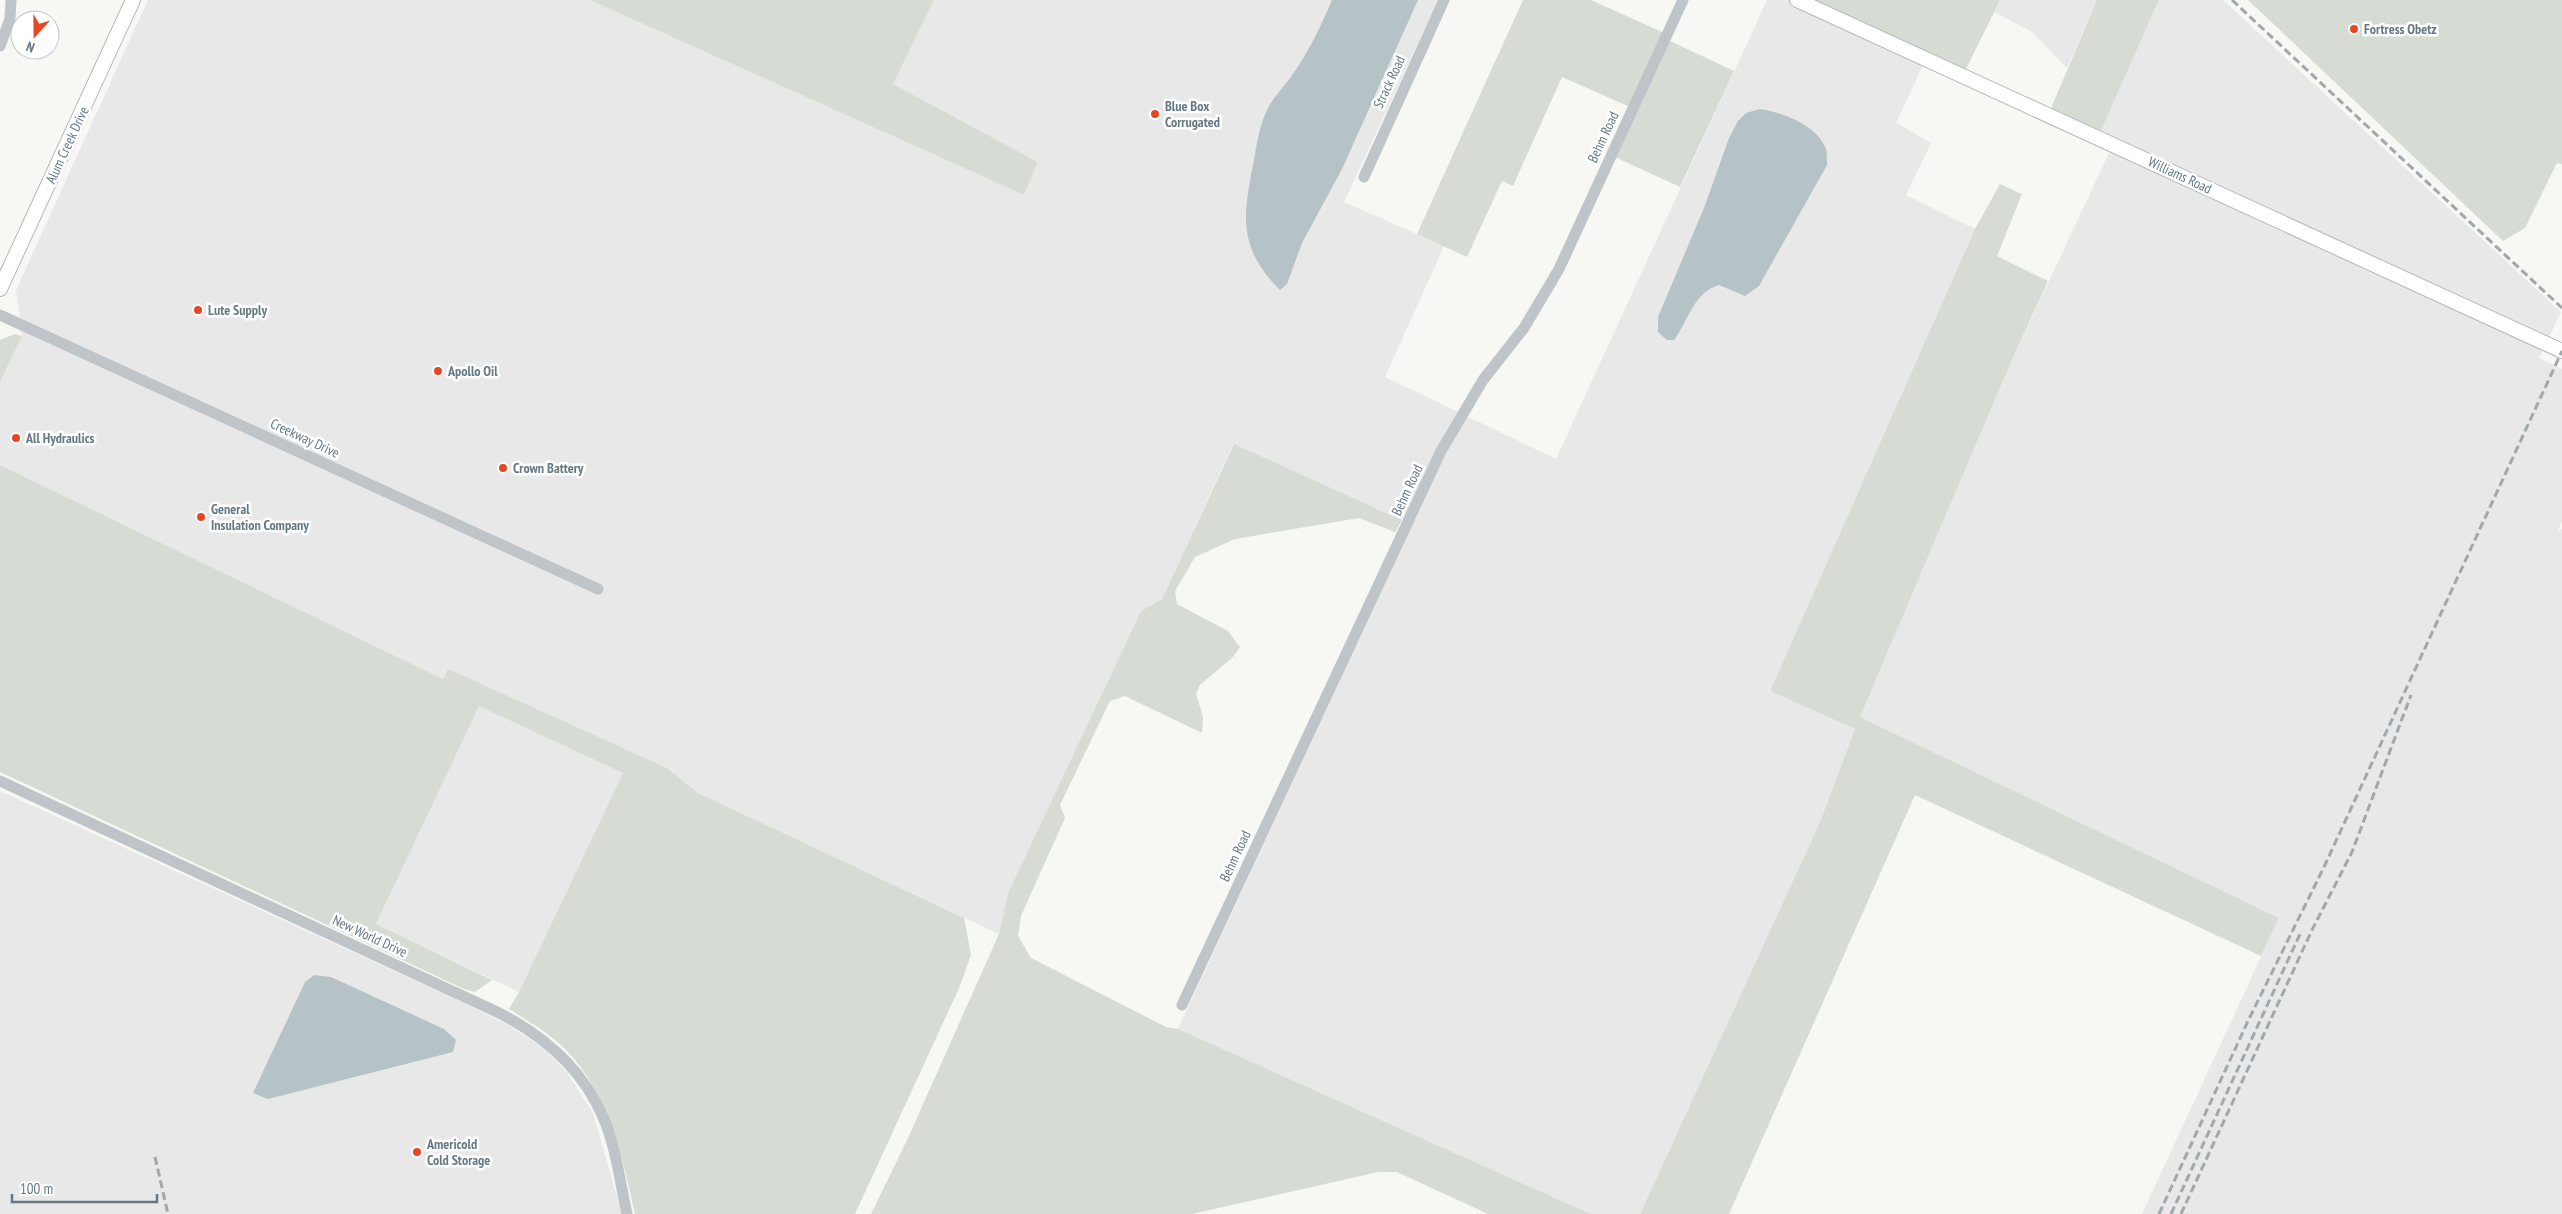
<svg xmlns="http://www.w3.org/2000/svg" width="2562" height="1214" font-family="'PT Sans Narrow',sans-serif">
  <rect width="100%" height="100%" fill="#f7f7f3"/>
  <path fill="#e7e8e7" d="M148,0H590L1024,195L1038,162L893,84L934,0H1438L1344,202L1444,246L1385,377L1556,459L1767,0H1808L1928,54L1896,123L1931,143L1906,195L1975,229L1770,691L1855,729L1820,822L1640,1214H1591L1178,1029L1412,524L1233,444L1162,599L1141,611L1008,893L999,934L698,793L667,768L448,670L443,679L0,465V382L22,336L16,290Z
    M2000,0H2097L2067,68L2032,32L1994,12Z
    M2159,0H2223L2561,312L2539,358L2562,369V521L2558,530L2562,529V1214H2142L2279,918L1860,717L2010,364L2110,151L2100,133Z
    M479,705L623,773L519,992L376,924Z
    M0,791L460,1001L506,1024L545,1049L568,1074L593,1113L622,1214H0Z"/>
  <path fill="#d6dcd3" d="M590,0H934L893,84L1038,162L1024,195Z
    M1523,0H1591L1664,33L1630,107L1562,77L1513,186L1502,181L1467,257L1417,234Z
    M1808,0H2000L1965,71Z
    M2097,0H2159L2100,133L2053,111L2051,108Z
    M2248,0H2562V164L2557,163L2525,228L2503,241Z
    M1668,40L1734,71L1680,187L1615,157Z
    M2000,184L2022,194L1997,256L2048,281L2010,364L1860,717L2279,918L2261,956L1915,795L1729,1214H1640L1820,822L1855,729L1770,691L1975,229Z
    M15,334L22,336L0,382V340Z
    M1234,444L1402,520L1395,532L1359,518L1235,539L1195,557L1175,591L1177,604L1228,631L1240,647L1232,658L1200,685L1196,694L1203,717L1202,733L1125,696L1110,701L1060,805L1065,818L1021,916L1018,936L1031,958L1166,1027L1178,1029L1591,1214H1488L1397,1172H1378L1192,1214H871L908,1138L999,934L1008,893L1141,611L1162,599Z
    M0,465L443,679L448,669L667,768L698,793L964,918L971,955L960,986L855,1214H635C622,1155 609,1094 565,1049C549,1033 528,1021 509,1009L519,992L623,773L479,706L376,924L492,980L475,992L464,989L0,772Z"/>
  <path fill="#b5c3c7" d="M1332,0H1418L1342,169L1302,243L1287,284L1280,290C1237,247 1243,215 1254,160C1257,142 1260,124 1268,108C1274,96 1285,86 1293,74C1309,51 1321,26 1332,0Z
    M1760,109C1781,112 1818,125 1826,149C1827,154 1827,160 1827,165L1759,286L1745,296L1719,285C1693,293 1689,320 1674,340H1667L1658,332V317L1704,208L1729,138L1738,121L1746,113Z
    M314,975L331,977L444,1029L456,1040L453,1052L268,1099L253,1093L305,982Z"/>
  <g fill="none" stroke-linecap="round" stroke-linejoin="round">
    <defs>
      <path id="major" d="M1797,0L2562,351
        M0,289L133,0"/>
    </defs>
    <use href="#major" stroke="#b3b8bc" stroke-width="16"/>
    <path stroke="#bfc4c8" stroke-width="11" d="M0,46L10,19L11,0
      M1364,177L1444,0
      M0,315L598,589
      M0,781L495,1011C542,1034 582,1068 603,1117C616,1147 620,1182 627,1214
      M1182,1005L1441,451L1483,380L1524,328L1559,269L1683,0"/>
    <use href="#major" stroke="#fff" stroke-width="14"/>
    <path stroke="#a0a8ad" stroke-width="3" stroke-dasharray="8 4" stroke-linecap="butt" d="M2232,0L2562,308
      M155,1157L168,1214
      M2159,1214L2248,1021L2324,867L2562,351
      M2171,1214L2301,932
      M2181,1214L2312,930L2352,852L2411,695"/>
  </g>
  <g fill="#e54725" stroke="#fff" stroke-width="2">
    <circle cx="2354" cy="29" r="5"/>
    <circle cx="1155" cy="114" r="5"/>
    <circle cx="198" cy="310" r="5"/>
    <circle cx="438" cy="371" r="5"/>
    <circle cx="16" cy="438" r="5"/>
    <circle cx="503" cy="468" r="5"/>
    <circle cx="201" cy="517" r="5"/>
    <circle cx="417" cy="1152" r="5"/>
  </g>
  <g text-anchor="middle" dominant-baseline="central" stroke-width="5" stroke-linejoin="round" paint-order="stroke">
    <g font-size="14" font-weight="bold" fill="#657985" stroke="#fff" text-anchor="start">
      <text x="2364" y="29">Fortress Obetz</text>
      <text x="1165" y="106">Blue Box<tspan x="1165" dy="16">Corrugated</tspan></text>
      <text x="208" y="310">Lute Supply</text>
      <text x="448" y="371">Apollo Oil</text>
      <text x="26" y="438">All Hydraulics</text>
      <text x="513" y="468">Crown Battery</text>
      <text x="211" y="509">General<tspan x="211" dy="16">Insulation Company</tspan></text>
      <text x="427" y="1144">Americold<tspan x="427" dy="16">Cold Storage</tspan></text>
    </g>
    <g font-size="14" fill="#657985" stroke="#fff">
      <text transform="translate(1389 82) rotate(-65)">Strack Road</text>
      <text transform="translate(1603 137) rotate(-65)">Behm Road</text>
      <text transform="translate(67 145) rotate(-65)">Alum Creek Drive</text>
      <text transform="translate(2180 175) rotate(25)">Williams Road</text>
      <text transform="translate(305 438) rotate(25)">Creekway Drive</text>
      <text transform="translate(1407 490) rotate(-65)">Behm Road</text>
      <text transform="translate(1235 856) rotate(-65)">Behm Road</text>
      <text transform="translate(370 936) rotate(25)">New World Drive</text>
    </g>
  </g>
  <g transform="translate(35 35) rotate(201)"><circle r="24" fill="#ffffff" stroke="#c1c9ce"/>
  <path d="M0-4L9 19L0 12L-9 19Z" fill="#e54725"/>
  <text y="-8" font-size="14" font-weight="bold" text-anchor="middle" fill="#657985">N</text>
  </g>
  <path d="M12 1194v8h145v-8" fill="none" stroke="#657985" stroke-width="2.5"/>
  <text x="20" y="1194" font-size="15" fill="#657985" stroke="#ffffff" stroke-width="4" paint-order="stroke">100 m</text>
</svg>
